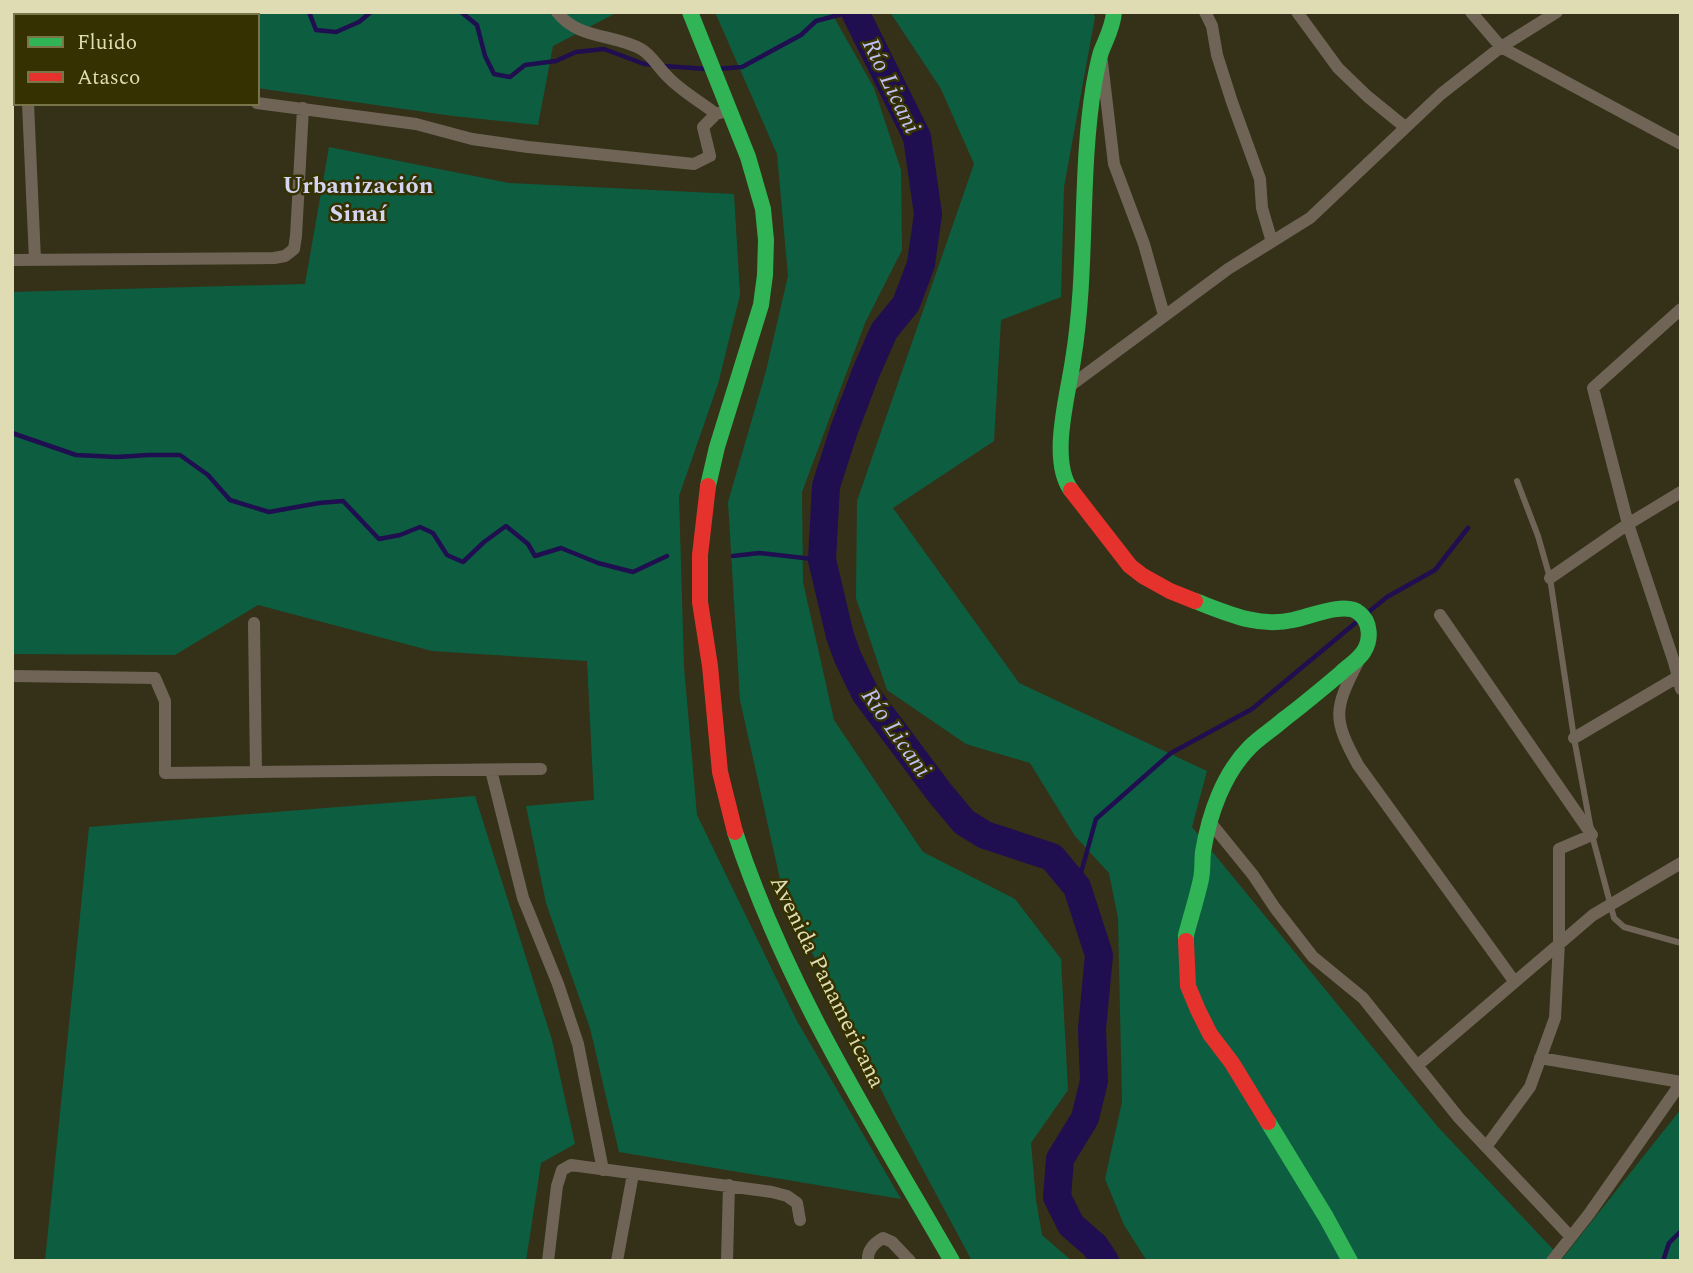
<svg xmlns="http://www.w3.org/2000/svg" width="1693" height="1273" font-family="Spectral,serif">
  <rect width="100%" height="100%" fill="#343118"/>
  <path fill="#0d5e40" d="M12,12H615L616,13L553,46L538,125L453,116L257,88V16H16V43L12,46Z
    M715,12H831L874,88L901,170L902,250L865,323L802,492L803,582L834,720L923,852L1015,899L1061,959L1068,1090L1031,1143L1036,1200L1042,1235L1072,1261H972L898,1123L784,897L740,700L728,502L766,371L788,276L777,154Z
    M890,12H1093L1095,17L1064,187L1061,297L1001,320L994,441L893,508L1019,683L1207,771L1192,827L1438,1127L1562,1259L1681,1109V1261H1147L1124,1225L1105,1179L1122,1102L1118,918L1109,873L1075,836L1030,763L966,744L887,690L856,598L857,501L974,164L941,89Z
    M329,147L509,183L734,194L740,295L718,384L679,496L684,667L697,815L797,1021L901,1199L619,1152L590,1028L546,903L526,806L594,800L587,661L432,651L258,605L175,655L12,654V292L305,284Z
    M475,796L552,1040L575,1144L541,1163L526,1261H45L89,827Z"/>
  <g fill="none" stroke-linecap="round" stroke-linejoin="round">
    <path stroke="#1f0e50" stroke-width="4.5" d="M309,12L316,30L336,32L359,22L371,12
      M461,12L477,25L485,56L494,74L510,77L525,65L556,61L576,52L604,49L644,64L655,65
      M664,66L707,69
      M716,69L742,67L801,35L816,21L850,12
      M12,433L76,455L117,457L148,455H180L208,475L230,500L269,512L319,503L343,501L379,539L400,535L420,527L433,533L447,555L463,562L484,542L506,526L528,544L535,556L561,548L598,563L633,572L667,556
      M733,556L759,553L822,560
      M1366,614L1387,597L1435,570L1468,528
      M1077,887L1096,819L1171,753L1252,709L1359,620
      M1663,1261L1669,1243L1681,1231"/>
    <path stroke="#1f0e50" stroke-width="28" d="M855,12L917,137L928,214L921,264L906,304L884,331L866,372L844,430L826,486L822,560L840,636L848,658L865,693L939,792L964,822L985,835L1052,857L1077,887L1099,955L1092,1029L1094,1081L1085,1118L1060,1159L1057,1197L1071,1225L1095,1246L1105,1261"/>
    <path stroke="#706457" stroke-width="6" d="M1517,481L1538,536L1550,578L1574,738L1592,835L1614,918L1624,927L1681,943"/>
    <path stroke="#706457" stroke-width="12" d="M557,12C577,39 614,34 641,49C652,55 659,69 668,77C681,91 701,102 716,114
      M1205,12L1212,26L1217,55L1232,102L1260,179L1262,208L1272,242
      M1297,12L1338,68L1367,96L1405,127
      M1471,12L1501,47L1681,144
      M12,34L16,39
      M1102,62L1114,164L1144,244L1164,315
      M12,66L16,61
      M12,97H16
      M28,103L35,260
      M257,103L416,124L472,139L528,147L694,164L710,156L703,127L716,114L730,110
      M12,260L274,258L285,256L294,249L296,236L303,108
      M1681,309L1593,388L1628,524L1674,662L1681,689
      M1070,386L1228,269L1310,218L1441,94L1501,47L1557,12
      M1550,578L1628,524L1681,492
      M1440,615L1592,835L1559,849V943L1555,1018L1530,1087L1486,1147
      M254,623L256,772
      M1358,662C1334,709 1332,718 1358,765L1514,981
      M12,676L155,678L165,701V773L541,769
      M1574,738L1681,675
      M491,770L523,898L558,984L578,1044L603,1170
      M1210,822L1253,875L1275,908L1313,957L1363,998L1459,1118L1570,1236
      M1540,1058L1681,1082
      M1418,1065L1593,915L1681,863
      M548,1261L557,1186L562,1170L571,1165L772,1192L787,1196L797,1203L800,1220
      M617,1261L633,1174
      M727,1261L729,1185
      M868,1261C867,1250 874,1243 883,1238L892,1242L910,1261
      M1552,1261L1589,1214L1681,1083"/>
    <path stroke="#30b455" stroke-width="16" d="M690,12L748,157L763,209L766,240L765,275L761,305L717,447L708,486
      M1071,490C1049,460 1068,395 1073,360C1088,269 1079,175 1094,84C1096,73 1098,62 1101,52C1106,39 1113,27 1114,12
      M735,832C785,985 872,1122 952,1261
      M1186,941V935C1191,916 1197,898 1201,879C1203,870 1202,861 1203,852C1209,815 1223,774 1250,747C1260,737 1273,729 1283,720C1303,705 1322,689 1341,673C1348,666 1359,660 1364,651C1371,640 1371,622 1359,613C1345,601 1309,617 1293,620C1258,628 1227,613 1195,601
      M1268,1122L1326,1217L1350,1261"/>
    <path stroke="#e5322d" stroke-width="16" d="M708,486L700,555V602L710,666L720,772L735,832
      M1071,490L1130,566L1143,576L1170,591L1195,601
      M1186,941L1188,986L1198,1010L1210,1034L1232,1063L1268,1122"/>
  </g>
  <g text-anchor="middle" dominant-baseline="central" stroke-width="5" stroke-linejoin="round" paint-order="stroke">
    <g font-size="23" fill="#dfdcb4" stroke="#353100">
      <text transform="translate(827 982) rotate(64)">Avenida Panamericana</text>
    </g>
    <g font-size="24" font-style="italic" fill="#bfc1f5" stroke="#353100">
      <text transform="translate(891 86) rotate(64)">Río Licani</text>
      <text transform="translate(896 733) rotate(55)">Río Licani</text>
    </g>
    <g font-size="24" font-weight="bold" fill="#d4d5f2" stroke="#353100">
      <text x="358" y="186">Urbanización<tspan x="358" dy="28">Sinaí</tspan></text>
    </g>
  </g>
  <rect width="1693" height="1273" fill="none" stroke="#dfdcb4" stroke-width="28"/>
  <rect x="14" y="14" width="245" height="91" fill="#353100" stroke="#797548" stroke-width="2"/>
  <rect x="28" y="37" width="35" height="10" fill="#30b455" stroke="#797548" stroke-width="2"/>
  <text x="77" y="49" font-size="21" fill="#dfdcb4">Fluido</text>
  <rect x="28" y="72" width="35" height="10" fill="#e5322d" stroke="#797548" stroke-width="2"/>
  <text x="77" y="84" font-size="21" fill="#dfdcb4">Atasco</text>
</svg>
